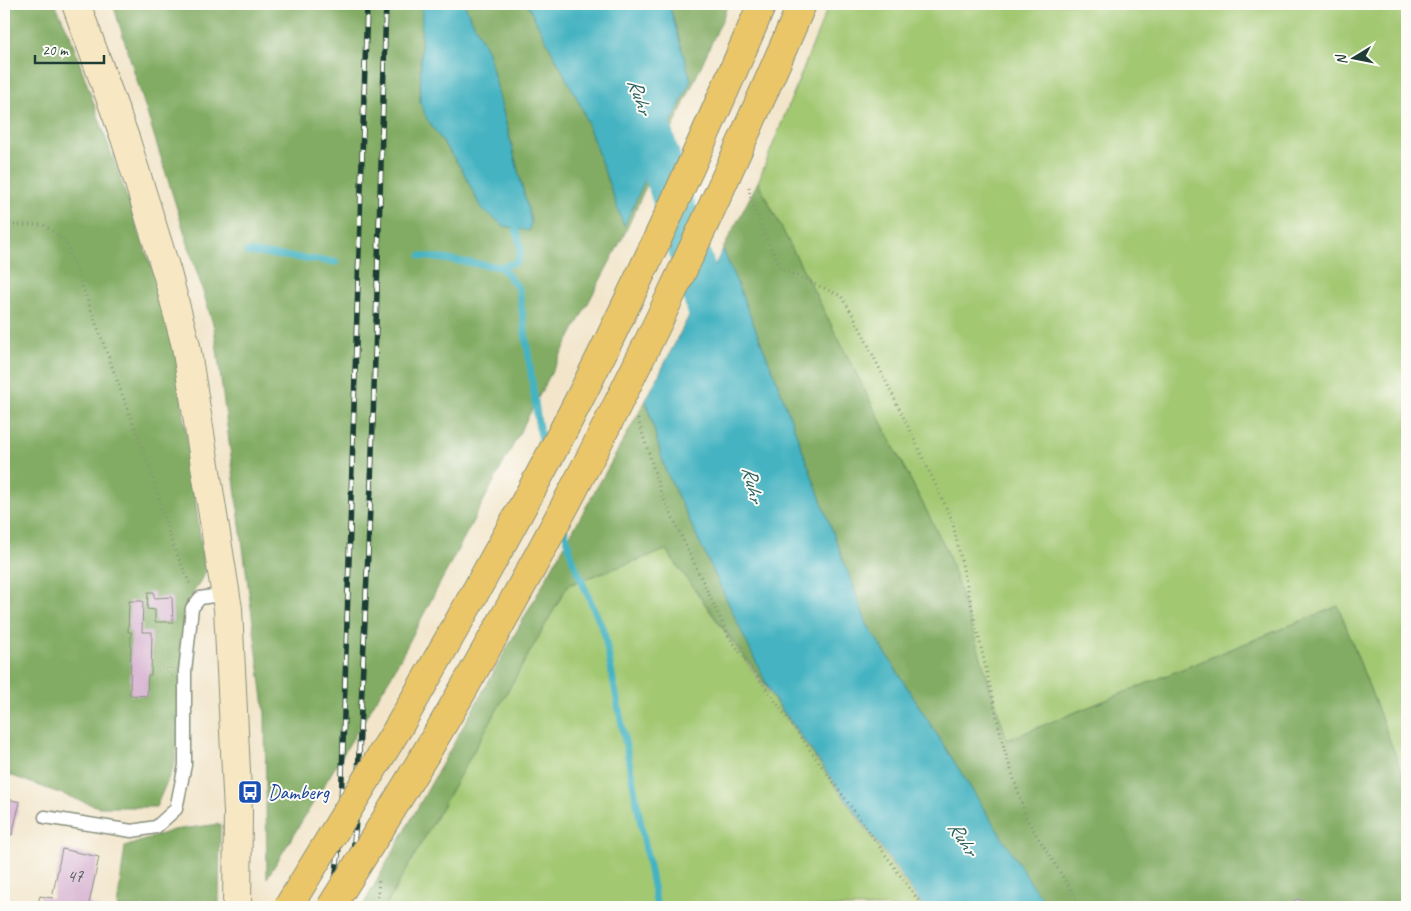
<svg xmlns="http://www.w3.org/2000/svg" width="1411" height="911" font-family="Caveat,sans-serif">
  <rect width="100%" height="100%" fill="#fdfcf7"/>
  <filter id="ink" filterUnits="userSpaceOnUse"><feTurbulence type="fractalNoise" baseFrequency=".02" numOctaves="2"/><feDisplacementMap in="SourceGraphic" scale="10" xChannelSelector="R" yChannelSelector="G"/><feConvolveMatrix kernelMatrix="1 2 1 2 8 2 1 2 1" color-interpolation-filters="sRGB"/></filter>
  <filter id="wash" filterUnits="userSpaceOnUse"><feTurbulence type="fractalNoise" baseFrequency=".0096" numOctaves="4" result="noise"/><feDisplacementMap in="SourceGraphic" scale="20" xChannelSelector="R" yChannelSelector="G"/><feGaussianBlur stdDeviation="1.12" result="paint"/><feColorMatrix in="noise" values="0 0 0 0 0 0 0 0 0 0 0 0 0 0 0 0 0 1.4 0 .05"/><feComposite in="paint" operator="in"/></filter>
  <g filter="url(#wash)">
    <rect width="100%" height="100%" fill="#f2e5ca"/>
    <path fill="#a3c872" stroke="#618253" d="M829,4H1407V785L1338,606L1007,740L947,551L758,182Z
      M666,550L922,907H385L568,585Z"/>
    <path fill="#82ac64" stroke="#50744c" d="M4,4H55L69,33L172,326L205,573L187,603L175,763L156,807H98L4,773Z
      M113,4H422L420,102L441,140L463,171L481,208L529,231L531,221L488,52L464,4H527L582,108L624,226L691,80L669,4H728L722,20L623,237L391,676L267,878L265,714L214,327Z
      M758,182L947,551L1007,740L1338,606L1407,785V907H1051L1036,891L867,624L776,379L723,249Z
      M646,400L665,469L771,693L666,550L568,585L385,907H362Z
      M220,824L219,907H117L125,847L173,830Z"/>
    <path fill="#45b3c1" stroke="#32787a" d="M422,4H464L488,52L531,222L529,231L504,226L481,208L463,171L427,119L420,102Z
      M527,4H669L691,80L624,226L582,108Z
      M723,249L776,379L867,624L1036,891L1051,907H924L772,696L665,469L646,400Z"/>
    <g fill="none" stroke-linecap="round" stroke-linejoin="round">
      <path stroke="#45b3c1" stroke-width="7" d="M247,252L336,262
        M421,256L501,267L517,262L521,249L516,229
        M501,267L519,289L538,423L544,448
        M563,524L573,561L604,632L657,907"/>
      <path stroke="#45b3c1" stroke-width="41" d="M611,4L719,345"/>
    </g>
    <g id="blocks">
      <path fill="#d4aecf" d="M148,592H154V598L172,597L173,622H155V610L147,609Z
        M129,601H143L142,632H152L151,675H148L147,696L130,695L131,632H128Z
        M4,798L20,802L12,835L4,833Z
        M62,849L99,857L89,904L101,907H37L40,896L52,898Z
        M1297,899L1305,901L1309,907H1288L1293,901Z"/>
    </g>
  </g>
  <g filter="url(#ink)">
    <use href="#blocks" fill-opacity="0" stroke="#88917f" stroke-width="1"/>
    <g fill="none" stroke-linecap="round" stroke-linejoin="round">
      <defs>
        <path id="service" d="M45,817L132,831L156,827L176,809L185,765V671L192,608L200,598L226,594"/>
        <path id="secondary" d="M76,4L125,138L167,273L186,346L228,609L238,812L237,907"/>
        <path id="motorway" d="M398,728C455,629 511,530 564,429C636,290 701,147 762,4"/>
      </defs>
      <use href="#service" stroke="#88917f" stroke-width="15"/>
      <use href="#secondary" stroke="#88917f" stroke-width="30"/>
      <use href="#motorway" stroke="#88917f" stroke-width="30"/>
      <path stroke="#88917f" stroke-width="3" stroke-dasharray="1 4" stroke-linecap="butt" d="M749,187L750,196L765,236L782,269L841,296L856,320L913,437L952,520L1004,748L1027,820L1082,907
        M4,225H44L66,242L152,475L171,541L190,584
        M638,419L661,493L729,637L923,907
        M377,907L379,880"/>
      <use href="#service" stroke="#fff" stroke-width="12"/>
      <use href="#secondary" stroke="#f7e8c3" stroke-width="28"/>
      <use href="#motorway" stroke="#ebc669" stroke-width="28"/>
      <defs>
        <path id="rail" d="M332,907L340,838L367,4
          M348,907L356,821L371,485L386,4"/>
      </defs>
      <use href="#rail" stroke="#1f3d34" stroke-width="5.5"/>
      <use href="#rail" stroke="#fdfcf7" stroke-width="4" stroke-dasharray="11" stroke-linecap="butt"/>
      <defs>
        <path id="motorway-bridge" d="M288,907L398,728
          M331,907C463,700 583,484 687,261C727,176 765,90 802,4"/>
      </defs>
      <use href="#motorway-bridge" stroke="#88917f" stroke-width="30" stroke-linecap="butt"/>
      <use href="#motorway-bridge" stroke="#ebc669" stroke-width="28"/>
    </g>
  </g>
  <defs>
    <symbol id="bus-square" viewBox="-11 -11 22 22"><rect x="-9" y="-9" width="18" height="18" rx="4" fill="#1a4fb4" stroke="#fdfcf7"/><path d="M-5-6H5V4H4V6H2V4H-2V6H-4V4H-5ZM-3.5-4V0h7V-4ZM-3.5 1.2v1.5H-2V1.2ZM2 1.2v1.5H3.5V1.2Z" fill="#fff"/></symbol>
  </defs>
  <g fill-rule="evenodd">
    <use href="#bus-square" x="236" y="778" width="28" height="28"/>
  </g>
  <g text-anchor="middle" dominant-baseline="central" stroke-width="4" stroke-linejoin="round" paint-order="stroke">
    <g font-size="18" fill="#4c595b">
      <text x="75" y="876">47</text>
    </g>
    <g font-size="20" fill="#164399" stroke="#fdfcf7" text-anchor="start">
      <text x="268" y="792">Damberg</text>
    </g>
    <g font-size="21" font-style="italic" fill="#2a605e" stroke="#fdfcf7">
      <text transform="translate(640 96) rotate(72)">Ruhr</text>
      <text transform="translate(753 484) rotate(78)">Ruhr</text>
      <text transform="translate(963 838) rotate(58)">Ruhr</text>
    </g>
  </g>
  <rect width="1411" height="911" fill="none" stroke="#fdfcf7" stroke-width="20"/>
  <g transform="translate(1354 58) rotate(260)" stroke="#fdfcf7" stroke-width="4" paint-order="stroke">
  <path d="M0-4L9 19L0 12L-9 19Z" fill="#1f3d34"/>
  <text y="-8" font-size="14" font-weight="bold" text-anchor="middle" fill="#1f3d34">N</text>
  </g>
  <path d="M35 55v8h69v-8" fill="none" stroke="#1f3d34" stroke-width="2.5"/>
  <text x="42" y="55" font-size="15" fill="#1f3d34" stroke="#fdfcf7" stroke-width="4" paint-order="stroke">20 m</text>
</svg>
